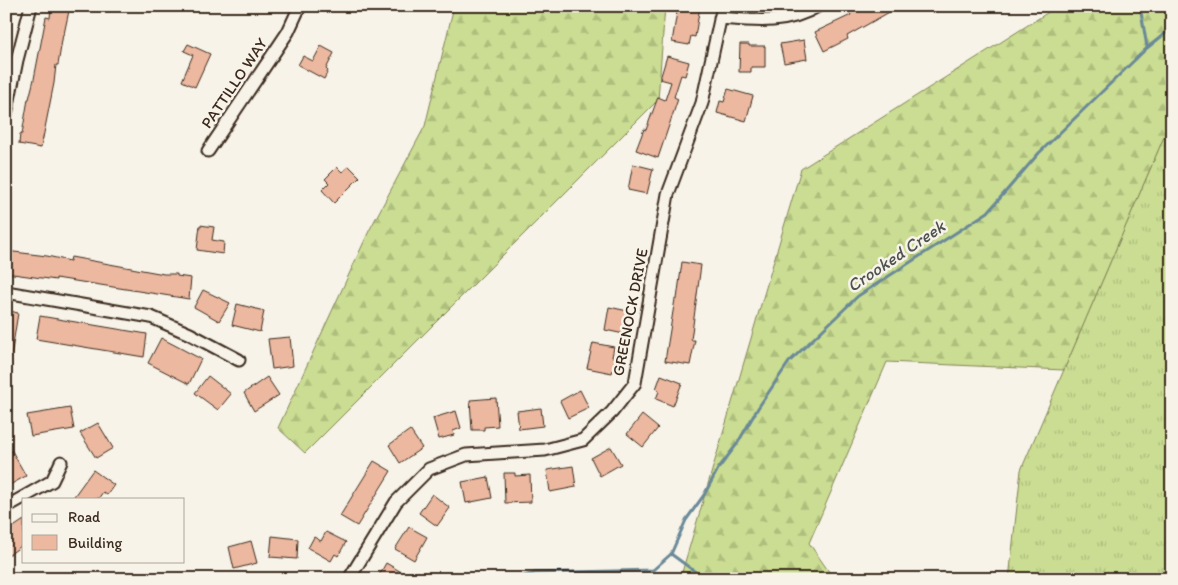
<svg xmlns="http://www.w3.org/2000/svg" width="1178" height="585" font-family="Itim,sans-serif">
  <defs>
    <pattern id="grass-tufts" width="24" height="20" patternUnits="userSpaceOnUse" patternTransform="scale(1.25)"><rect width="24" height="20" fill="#cadd92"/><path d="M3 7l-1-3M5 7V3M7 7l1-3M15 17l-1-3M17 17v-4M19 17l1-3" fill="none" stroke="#aebe7d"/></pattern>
    <pattern id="forest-firs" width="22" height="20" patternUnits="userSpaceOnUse" patternTransform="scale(1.25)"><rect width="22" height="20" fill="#cadd92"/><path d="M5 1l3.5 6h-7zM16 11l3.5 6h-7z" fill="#aebe7d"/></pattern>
  </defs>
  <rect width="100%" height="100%" fill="#f7f3e8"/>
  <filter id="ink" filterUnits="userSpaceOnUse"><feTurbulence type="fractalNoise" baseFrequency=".02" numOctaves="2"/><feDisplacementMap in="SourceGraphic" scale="10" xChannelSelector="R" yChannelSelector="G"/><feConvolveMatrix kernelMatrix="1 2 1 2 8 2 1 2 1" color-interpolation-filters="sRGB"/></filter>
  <g filter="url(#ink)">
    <path fill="url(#grass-tufts)" stroke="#828458" d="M1172,118V573L1161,579H1009L1021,470Z"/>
    <path fill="url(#forest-firs)" stroke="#828458" d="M454,6H665L658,100L305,453L278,428L369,231L425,126Z
      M1058,6H1172V118L1064,370L887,362L809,543L834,579H680L801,169Z"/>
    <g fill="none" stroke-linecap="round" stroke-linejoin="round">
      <path stroke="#6a8998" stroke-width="3" d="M1140,6L1147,47
        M671,554L705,579
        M513,579L535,573L653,570L671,554L686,520L704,495L718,469L737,444L758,408L789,362L858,296L988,212L1039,153L1147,48L1172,28"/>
    </g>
    <path fill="#ecb89f" stroke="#3b2a1e" d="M51,6H70L64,34H63L58,65H56L54,83L41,148L19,144L20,134H22L28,99H29L34,79L46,17L50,18Z
      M678,6H700L695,37L691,36L689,45L672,42Z
      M860,6H900L847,36L848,39L824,51L815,32L851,15L849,12Z
      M804,40L807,59L784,63L780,44Z
      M188,44L210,54L195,87L182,81L193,55L184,51Z
      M740,44H749V46H765V67H751V72H739Z
      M321,46L334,53L326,69L328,71L324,79L298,65L303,56L313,61Z
      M667,56L689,62L685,76L681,75L674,97L678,99L658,158L636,150L644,129L646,130L658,97L665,100L671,82L660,79Z
      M728,89L753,96L746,121L717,113L720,101L724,102Z
      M633,164L653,169L647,194L628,190Z
      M349,166L360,177L334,203L322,190L329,183L325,179L337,167L342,172Z
      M200,225L214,227L212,240L224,242L223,254L197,250Z
      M6,251L47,256L70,261L71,257L164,274H177V276L191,278L189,299L56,278V280L6,273Z
      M682,262L701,265L691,340H695L690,365L665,361L675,299H677Z
      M203,290L230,303L219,321L194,307Z
      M237,304L264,311L260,332L232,325Z
      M609,307L628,311L624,334L605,330Z
      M6,310L18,313L11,357H6Z
      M40,316L147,334L144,357L36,339Z
      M290,337L293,366L272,369L268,339Z
      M161,338L201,359L189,384L148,363Z
      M593,343L614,347L612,357L616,358L612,373L587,368Z
      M661,375L682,383L673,406L656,399L659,391L656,389Z
      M208,376L231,394L218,410L195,393Z
      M267,377L279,395L254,411L244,393Z
      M580,390L589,408L568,418L560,401Z
      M496,398L498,426L484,427V430H472L470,400Z
      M70,408L74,429L31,436L27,415Z
      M541,408L543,426L519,429L517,411Z
      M456,411L461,428L453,431L454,435L439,439L433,418Z
      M642,415L658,428L643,447L627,434Z
      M98,423L113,448L96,458L80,433Z
      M410,430L422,448L400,463L389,445Z
      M611,447L621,464L600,476L591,458Z
      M12,451L26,476L6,487V454Z
      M374,461L391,471L357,526L340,516Z
      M573,466L576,487L550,492L547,470Z
      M93,470L114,485L107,495L103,492L98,499H72Z
      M504,473H515V476L530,475L531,502L505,503Z
      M488,477L492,498L466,503L462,482Z
      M432,494L450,508L437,526L419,513Z
      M24,520V544L6,557V532Z
      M409,527L427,537L414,560L395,549Z
      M326,532L346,542L338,556L335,554L331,561L308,548L314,537L321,541Z
      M272,536L298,539L297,559L270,557Z
      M251,541L257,563L234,569L229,547Z
      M386,563L403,573L400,579H377Z"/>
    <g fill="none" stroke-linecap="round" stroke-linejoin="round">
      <defs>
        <path id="minor" d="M720,18C755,21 786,25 818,6
          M6,115L17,60L31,6
          M208,151L288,32L300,6
          M6,292L151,317L190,334L239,360
          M6,507L52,481L61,462
          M349,579L396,502L429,469L466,455L545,450L583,440L612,412L635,383L668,194L702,103L723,6"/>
      </defs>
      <use href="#minor" stroke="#3b2a1e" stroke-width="15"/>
      <use href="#minor" stroke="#f7f3e8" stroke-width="11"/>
    </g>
  </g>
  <g text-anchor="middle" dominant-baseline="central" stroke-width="5" stroke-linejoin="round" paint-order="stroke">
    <g font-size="16" fill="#3b2a1e" stroke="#f7f3e8">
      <text transform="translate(234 83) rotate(-56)">PATTILLO WAY</text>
      <text transform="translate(630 312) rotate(-79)">GREENOCK DRIVE</text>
    </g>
    <g font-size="18" font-style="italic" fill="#4e5251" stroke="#f7f3e8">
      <text transform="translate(896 256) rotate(-34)">Crooked Creek</text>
    </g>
  </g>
  <rect width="1178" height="585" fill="none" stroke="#f7f3e8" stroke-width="25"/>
  <rect x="12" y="12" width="1153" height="560" fill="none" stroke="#3b2a1e" stroke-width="2" filter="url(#ink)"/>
  <rect x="22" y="498" width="162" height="65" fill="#f7f3e8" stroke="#aca397"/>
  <rect x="32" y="514" width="25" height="8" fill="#f7f3e8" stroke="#aca397"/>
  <text x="68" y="522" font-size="15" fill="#3b2a1e">Road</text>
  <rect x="32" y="535" width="25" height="15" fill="#ecb89f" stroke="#aca397"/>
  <text x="68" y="548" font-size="15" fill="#3b2a1e">Building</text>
</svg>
